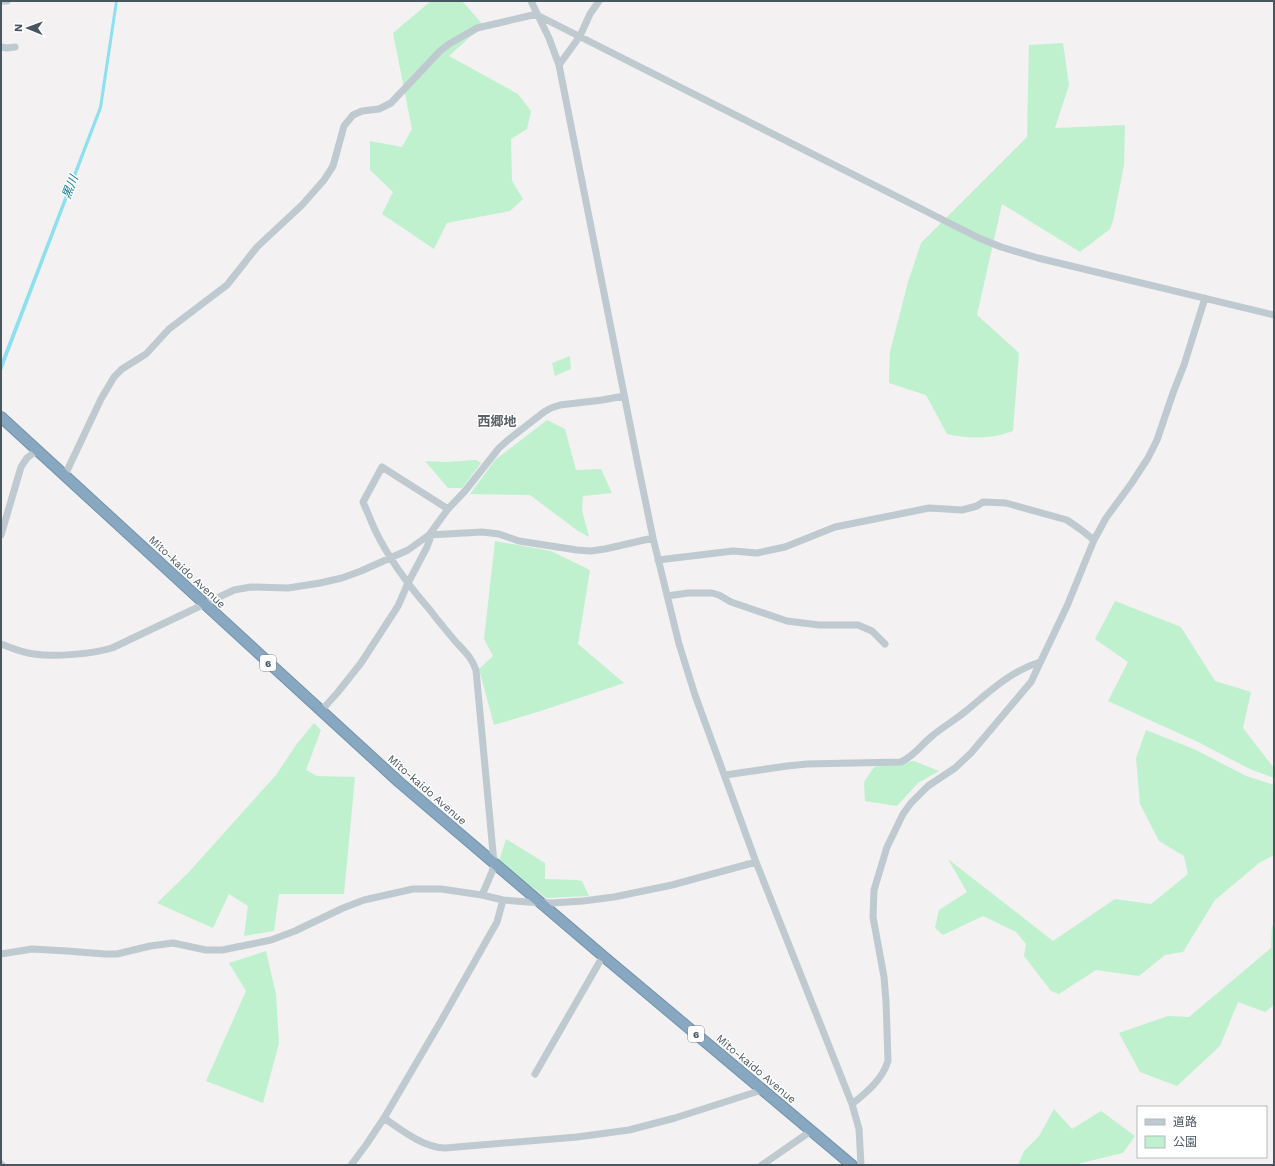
<svg xmlns="http://www.w3.org/2000/svg" width="1275" height="1166" font-family="'Work Sans','Noto Sans JP',sans-serif">
  <rect width="100%" height="100%" fill="#f3f1f1"/>
  <path fill="#bff1cf" d="M431,1H462L485,27L470,37L449,56L518,94L531,111L527,129L511,139L512,181L523,199L510,211L447,223L434,249L382,214L393,192L370,170V141L402,147L412,129L393,33Z
    M1063,43L1069,85L1055,128L1125,125L1124,165L1113,221L1110,229L1080,252L1002,204L977,315L1019,353L1013,431C992,439 969,439 947,434L926,395L889,383V375L890,352L908,282L921,243L1027,137L1029,45Z
    M570,356L571,369L555,376L552,363Z
    M547,420L565,429L576,470L601,469L612,493L583,496L582,510L589,537L578,531L530,495L470,494L495,460Z
    M476,460L481,463L462,488H448L425,461L446,462Z
    M495,541L551,551L590,570L578,644L624,683L541,711L494,725L479,669L493,656L484,639Z
    M1115,601L1181,627L1215,681L1251,692L1243,728L1274,768V778L1250,769L1198,742L1108,701L1128,662L1095,639Z
    M314,723L321,730L306,770L317,776L355,777L344,894H279L274,931L244,936L248,906L229,894L213,928L157,903L189,872L276,775L296,745Z
    M1146,730L1196,750L1246,776L1274,785V855L1259,863L1215,900L1183,952L1165,955L1139,976L1096,970L1059,994L1051,991L1024,956L1026,944L1016,932L983,916L943,935L935,928L939,910L967,892L948,859L1053,941L1115,899L1151,904L1188,874L1184,856L1159,841L1140,804L1136,758Z
    M914,761L939,771L918,783L897,806L865,801L864,782L874,767Z
    M506,839L545,863V879L576,880L582,881L589,896L546,898L499,861Z
    M1274,925V1005L1265,1012L1238,1002L1220,1046L1177,1086L1140,1072L1119,1033L1168,1016L1189,1017L1271,948L1272,926Z
    M266,951L276,994L279,1043L263,1103L206,1081L246,991L229,963Z
    M1054,1109L1072,1129L1101,1111L1135,1136L1123,1153L1081,1163L1077,1165H1018L1024,1151L1039,1136Z"/>
  <path fill="#8ce0ef" d="M115,1H118L102,108L1,373V362L99,107Z"/>
  <g fill="none" stroke-linecap="round" stroke-linejoin="round">
    <defs>
      <path id="highway" d="M1,417L399,782L603,956L852,1165"/>
    </defs>
    <use href="#highway" stroke="#7392ac" stroke-width="12"/>
    <path stroke="#bfc9d0" stroke-width="7" d="M1,1H7
      M531,1L549,38L559,65L639,470L653,538L679,644L695,695L756,862L852,1104L859,1129L861,1165
      M539,16L979,238L1001,247L1038,258L1274,315
      M1,47L7,48L15,47
      M559,65L580,36L590,14L599,1
      M65,475L101,399L114,377L122,369L146,354L169,329L227,285L257,247L302,205L324,180L333,166L344,126L353,115L362,111L379,109L391,103L440,51L449,44L477,28L537,14
      M448,509L382,467L363,502C367,511 371,521 375,530C389,559 409,586 430,610C438,621 447,631 455,641C464,651 471,656 476,670L494,863L492,872L482,895
      M1,535L21,467L27,458L37,450
      M658,560L733,551L757,553L785,547L835,527L929,508L962,510L977,506L983,502L1006,503L1067,520L1080,529L1094,540
      M667,596L688,593H712L719,595L731,602L787,621L819,625H858L872,631L885,644
      M1,644C12,648 23,653 34,654C55,657 92,654 112,648L234,590L251,587L288,588L320,583L342,578L361,571L408,550L429,535L448,509L465,491L499,448L508,440L544,412L551,408L560,405L602,400L624,396
      M321,711L338,692L361,663L398,606L408,583L427,547L430,539L429,535L482,532L499,534L519,541L577,550L591,551L605,549L653,538
      M725,775L787,766L807,764L901,762C914,756 921,745 932,736C943,727 955,720 966,711C989,692 1011,671 1040,662
      M1,954L32,949L67,951L105,954H117L150,946L173,943L206,950H222L271,940L295,931L343,908L364,900L413,889H441L482,895L503,900L528,902L552,903L583,901L614,897L672,885L756,862
      M535,1074L603,956
      M852,1104C867,1092 882,1080 888,1061L886,1001L884,977L873,917L874,890L887,847L903,814L911,803L928,786L955,768L971,753L1031,682L1067,606L1094,540L1106,518L1131,484L1148,458L1157,440L1173,393L1184,365L1205,298
      M384,1118C400,1129 424,1148 445,1148L577,1137L629,1130L675,1118L762,1090
      M1,1164L2,1165
      M351,1165L366,1145L384,1118L441,1021L497,922L503,900
      M762,1165L811,1131"/>
    <use href="#highway" stroke="#88a7c0" stroke-width="10"/>
  </g>
  <g text-anchor="middle" dominant-baseline="central" stroke-width="3" stroke-linejoin="round" paint-order="stroke">
    <g fill="#fff" stroke="#7f898f" stroke-width="1">
      <rect x="260" y="655" width="16" height="16" rx="3"/>
      <rect x="688" y="1026" width="16" height="16" rx="3"/>
    </g>
    <g font-size="10" font-weight="bold" fill="#48565f">
      <text x="268" y="663">6</text>
      <text x="696" y="1034">6</text>
    </g>
    <g font-size="11" fill="#48565f" stroke="#fff">
      <text transform="translate(187 572) rotate(43)">Mito-kaido Avenue</text>
      <text transform="translate(427 790) rotate(41)">Mito-kaido Avenue</text>
      <text transform="translate(756 1069) rotate(40)">Mito-kaido Avenue</text>
    </g>
    <g font-size="12" font-style="italic" fill="#0b7e92" stroke="#fff">
      <text transform="translate(70 187) rotate(-69)">黒川</text>
    </g>
    <g font-size="13" font-weight="bold" fill="#5d6266" stroke="#fff">
      <text x="497" y="421">西郷地</text>
    </g>
  </g>
  <rect width="1275" height="1166" fill="none" stroke="#48565f" stroke-width="4"/>
  <rect x="1137" y="1106" width="130" height="52" fill="#ffffff" stroke="#b6bbbf"/>
  <rect x="1145" y="1119" width="20" height="6" fill="#bfc9d0" stroke="#b6bbbf"/>
  <text x="1173" y="1126" font-size="12" fill="#48565f">道路</text>
  <rect x="1145" y="1136" width="20" height="12" fill="#bff1cf" stroke="#b6bbbf"/>
  <text x="1173" y="1146" font-size="12" fill="#48565f">公園</text>
  <g transform="translate(28 28) rotate(271)" stroke="#ffffff" stroke-width="3" paint-order="stroke">
  <path d="M0-3L7 15L0 10L-7 15Z" fill="#48565f"/>
  <text y="-6" font-size="11" font-weight="bold" text-anchor="middle" fill="#48565f">N</text>
  </g>
</svg>
